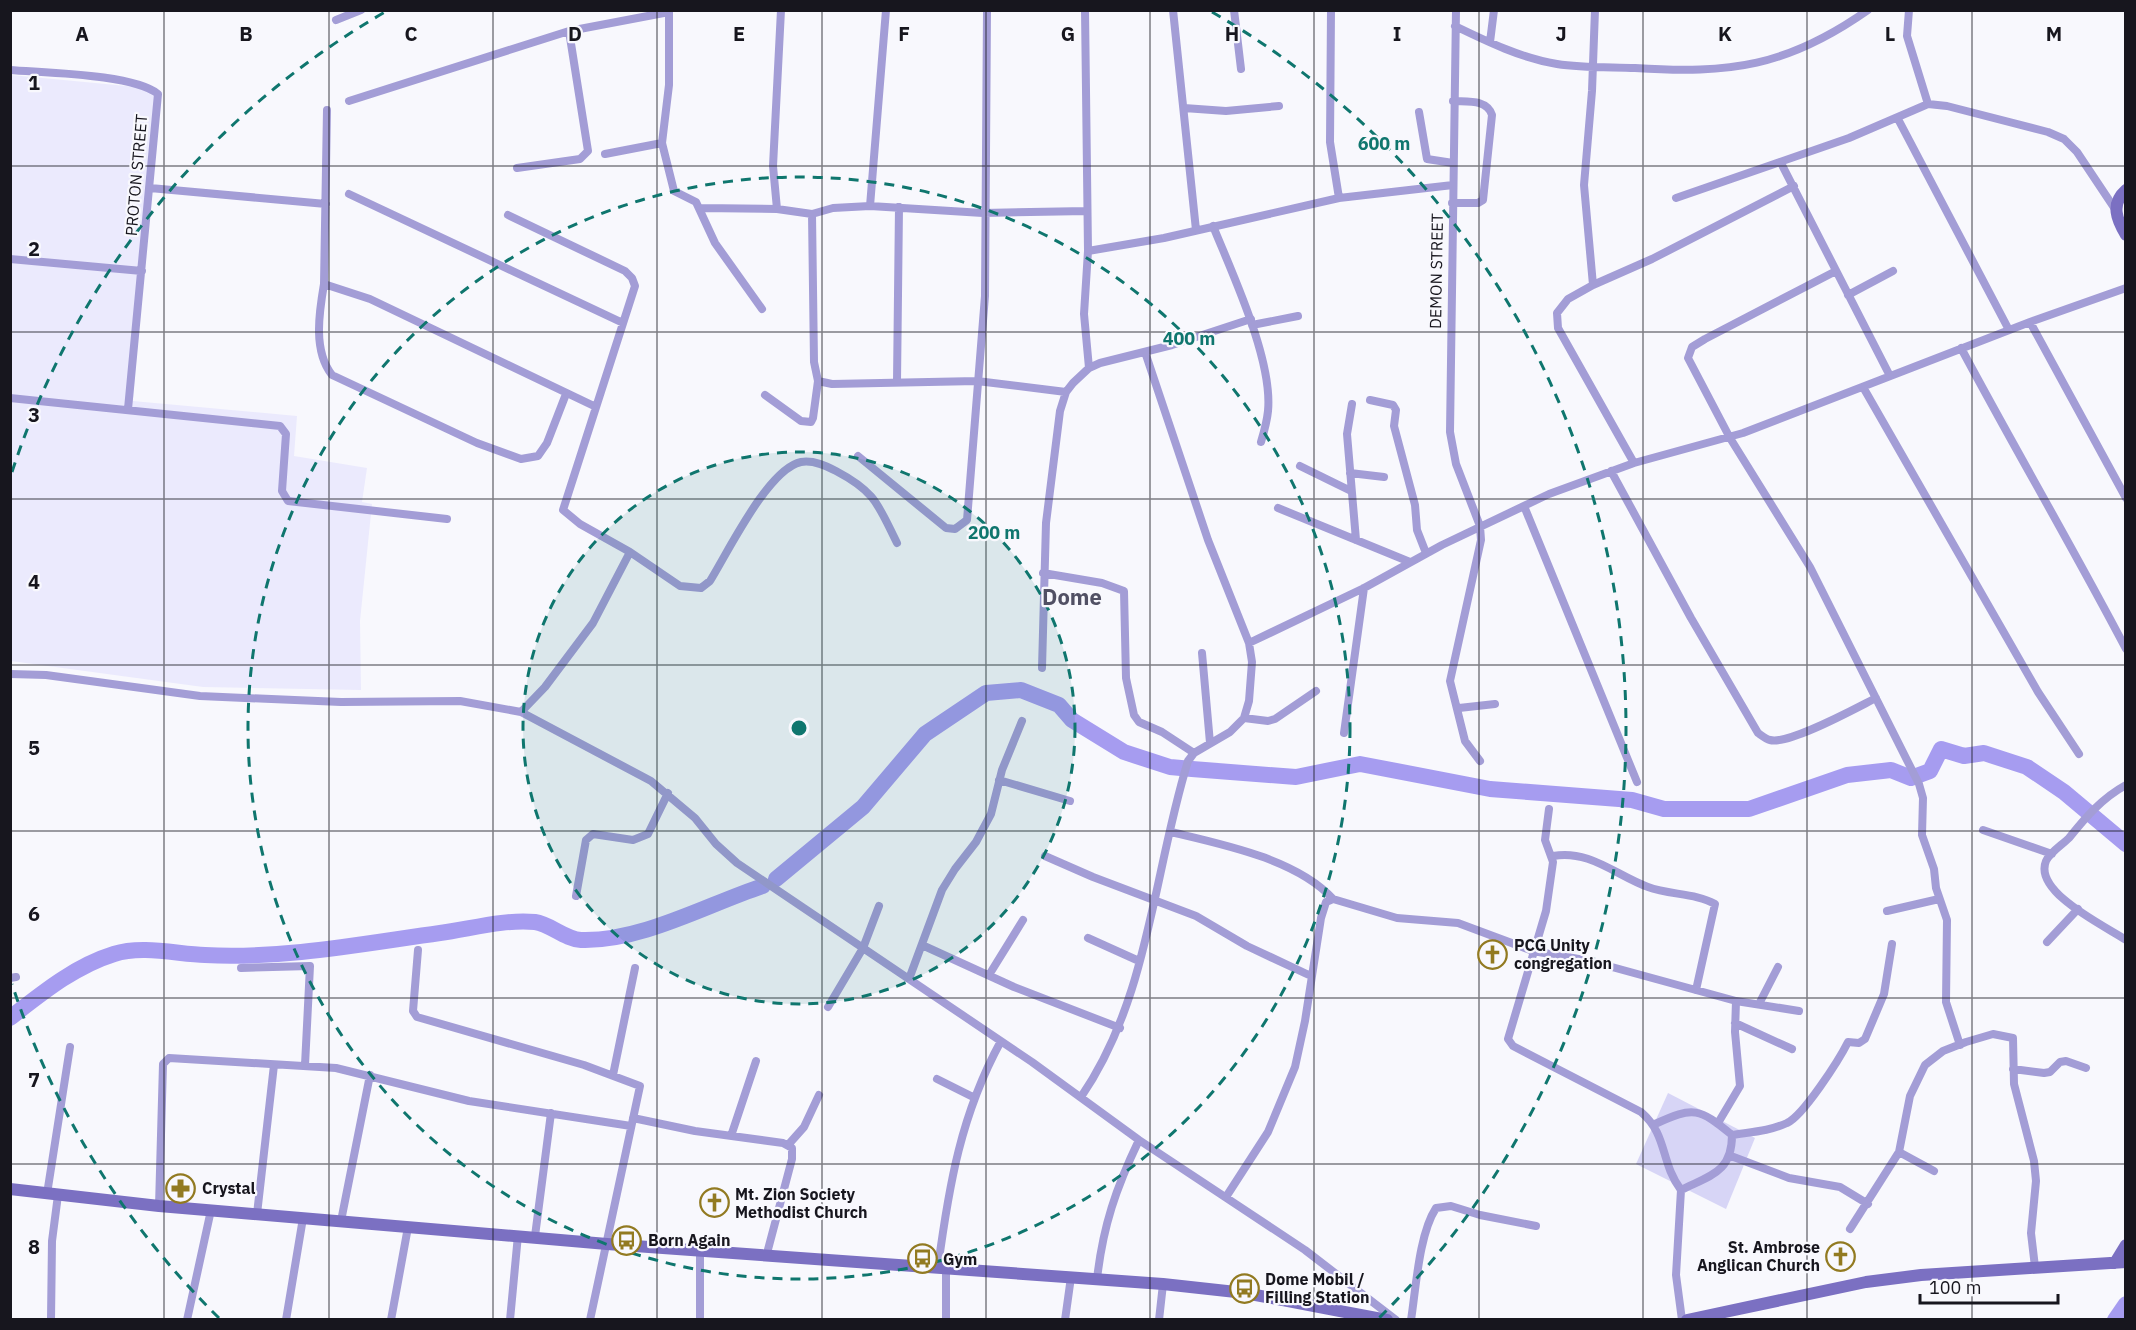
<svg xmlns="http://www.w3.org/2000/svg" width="2136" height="1330" font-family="'IBM Plex Sans',sans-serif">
  <rect width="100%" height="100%" fill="#f8f8fd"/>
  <path fill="#ebeafd" d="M11,75L137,87L157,96L133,401L297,416L294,456L367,468L362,502L372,504L360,621L361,690L203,687L11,661Z"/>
  <path fill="#d7d5f6" d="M1668,1093L1755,1138L1726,1209L1636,1164Z"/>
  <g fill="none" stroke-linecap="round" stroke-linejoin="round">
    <path stroke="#a69cf0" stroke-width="16" d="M776,879L863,807L925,734L986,693L1021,690L1059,705L1072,720L1124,752L1170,767L1192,769L1296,777L1360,764L1490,789L1632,800L1664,809H1749L1847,775L1891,770L1911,778L1930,771L1941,749L1964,756L1984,753L2027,767L2064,792L2126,844
      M10,1018C42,993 75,966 114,954C142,945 177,954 205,955C284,959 361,944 440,933C470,929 504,919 535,922C550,924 565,939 581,940C641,942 708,904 763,886
      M2115,1320L2126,1304"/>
    <path stroke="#a39dd6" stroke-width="8" d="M669,10V85L662,143L674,191L696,202L715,243L762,309
      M1085,10L1088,251L1084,314L1089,368
      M1173,10L1196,230
      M1234,10L1241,69
      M1331,10L1330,142L1339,198
      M1456,10L1450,432L1456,464L1480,526L1481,540L1450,681L1465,741L1480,761
      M1909,10L1907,36L1928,104
      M336,20L361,10
      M1455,26C1488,42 1521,58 1557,64C1582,68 1610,67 1635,68C1730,74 1787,67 1868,10
      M1490,42L1494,10
      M10,70C45,73 133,74 158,94L128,409
      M349,101L569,31L669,12
      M1184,108L1226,111L1279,106
      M327,110L324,284L370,299L594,406
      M1419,112L1427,159L1453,163
      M1898,119L2009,330
      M605,154L662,143
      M1781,163L1890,376
      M517,168L580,159L588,151L569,31
      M150,188L326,204
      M349,194L623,323
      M1676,198L1849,138L1928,104L1947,106L2048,132L2064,139L2077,152L2115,209
      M1452,203H1478L1483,200L1492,115C1487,99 1467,102 1453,101
      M870,206L886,10
      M700,208L777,209L812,214L833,208L870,206L983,213L1087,211
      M777,209L773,166L781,10
      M508,215L625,271L632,278L635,286L563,510L580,524L630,552
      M1213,226C1232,273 1273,360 1268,411C1267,421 1264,432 1261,442
      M1088,251L1164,238L1339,198L1453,185
      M10,259L142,271
      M1836,271L1705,339L1692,347L1688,358L1730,438L1810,567L1919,784L1923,798L1922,835L1934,869L1936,888L1947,920L1946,1002L1960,1045
      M324,284C319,313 313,351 332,375L477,443L521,459L538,456L547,443L566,394
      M1593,285L1584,185L1592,91L1595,10
      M1848,295L1893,271
      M2030,322L2126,498
      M1252,325L1298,316
      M1961,348C2015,449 2073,548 2126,649
      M818,381L832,384L977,381L1066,392
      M897,382L899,207
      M1863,387L2038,692L2079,754
      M765,395L801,421L811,422L813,418L818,381L814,362L812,214
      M10,398L280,426L286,434L282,491L288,501L447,519
      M1370,400L1393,405L1396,410L1394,426L1415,505L1417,530L1426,553
      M1352,404L1347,434L1356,540
      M858,456L946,528L955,529L967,520L985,296L987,10
      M1634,463L1558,328L1557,313L1568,299L1593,285L1652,259L1794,186
      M1300,466L1351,491
      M1611,471L1691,618L1758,733C1761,735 1766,739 1770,740C1789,745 1856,708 1876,698
      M1350,473L1384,477
      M1524,506L1637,782
      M1278,508L1410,562
      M1043,573L1102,583L1124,591L1126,678L1134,715L1139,722L1162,732L1194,753
      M1249,643L1364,588L1442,545L1549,494L1634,463L1743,433L2030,322L2126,288
      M1202,653L1210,743
      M1042,668L1046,523L1060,411L1066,392L1073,383L1089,368L1100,363L1172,345L1251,319
      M10,674L46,675L200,696L341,702L460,701L521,712L651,781L695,818L716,844L737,863L1032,1062L1139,1140L1305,1250L1396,1320
      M1459,708L1495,704
      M521,712L545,687L593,623L630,552L680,586L701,588L710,581C728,552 768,469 801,462C814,460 826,466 836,471C876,492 878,505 897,543
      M1244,718L1268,721L1275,719L1316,691
      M1344,733L1364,588
      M999,780L1070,801
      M2126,785C2102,798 2085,818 2069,838C2062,845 2050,852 2046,861C2033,892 2105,926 2126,940
      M1549,809L1545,840L1553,862L1546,911L1508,1039L1513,1046L1641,1112C1668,1135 1660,1162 1681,1190L1676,1275L1682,1320
      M1983,830L2052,854
      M1171,832C1221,844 1297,859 1333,899
      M1045,856L1093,877L1196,916L1247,946L1311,976
      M1553,856C1589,849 1617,876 1648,887C1669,895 1696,893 1715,904L1696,990
      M576,896L586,840L593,834L633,840L648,834L668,793
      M1887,911L1939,899
      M1088,938L1139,961
      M2047,942L2078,909
      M922,945L1014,987L1120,1028
      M418,950L413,1011L417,1017L584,1065L640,1086L590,1320
      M241,968L310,966L305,1065
      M989,975L1023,920
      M10,978L16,977
      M909,979L942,890L955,869L976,842L991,814L1002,770L1022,721
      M1736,1001L1799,1011
      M1759,1004L1778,967
      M828,1007L863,948L879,906
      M1735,1023L1792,1049
      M2013,1069L2044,1073L2050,1072L2060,1062L2066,1061L2086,1068
      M613,1075L635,968
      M937,1079L973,1097
      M1081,1097C1149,998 1153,874 1188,761L1194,753L1230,732L1244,718L1249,701L1252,662L1249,643L1208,540L1145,352
      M633,1118L695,1131L783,1143L792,1148V1159L766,1257
      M1655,1124C1694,1106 1699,1108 1732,1135C1732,1172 1711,1175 1681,1190
      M1732,1135C1751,1132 1770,1131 1787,1123C1803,1116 1839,1060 1848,1042L1859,1043L1865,1039L1884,994L1892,944
      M731,1136L756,1061
      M788,1145L804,1127L819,1095
      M1899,1152L1934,1171
      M1731,1156L1789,1178L1840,1187L1868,1204
      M47,1194L70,1047
      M1226,1197L1268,1132L1295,1067L1305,1021L1321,918L1326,902L1333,899L1397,918L1458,923L1533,951L1590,961L1736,1001L1735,1032L1740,1086L1718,1123
      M159,1206L163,1064L169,1058L336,1068L469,1101L631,1126
      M257,1214L274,1065
      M341,1221L370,1075
      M1850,1229L1899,1152L1910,1096L1925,1065L1943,1051L1966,1042L1993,1034L2013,1038L2014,1084L2034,1161L2036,1181L2031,1233L2035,1267
      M535,1236L551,1113
      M700,1251V1320
      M938,1267C949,1185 961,1114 1001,1041
      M946,1268V1320
      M1097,1279C1103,1226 1116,1188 1139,1140
      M51,1320L52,1241L58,1195
      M187,1320L211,1210
      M286,1320L303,1218
      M391,1320L408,1227
      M510,1320L518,1235
      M1065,1320L1071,1277
      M1159,1320L1163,1284
      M1411,1320C1416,1288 1419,1234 1436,1208L1451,1206L1480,1215L1536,1226"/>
    <path stroke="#7b70c2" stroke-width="12" d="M2126,190C2110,204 2117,220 2126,235
      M10,1189L159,1206L607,1244L1163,1284L1245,1293L1387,1320
      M2115,1263L2126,1245
      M1687,1320L1866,1282L1921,1275L2126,1262"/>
  </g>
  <path fill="none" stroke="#17161e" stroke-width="1.5" stroke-opacity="0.55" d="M164,10V1320M329,10V1320M493,10V1320M657,10V1320M822,10V1320M986,10V1320M1150,10V1320M1314,10V1320M1479,10V1320M1643,10V1320M1807,10V1320M1972,10V1320M10,166H2126M10,332H2126M10,499H2126M10,665H2126M10,831H2126M10,998H2126M10,1164H2126"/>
  <circle cx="799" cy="728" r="276" fill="#0f766e" fill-opacity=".12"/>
  <g fill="none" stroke="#0f766e" stroke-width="3" stroke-dasharray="10 8">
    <circle cx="799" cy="728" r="276"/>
    <circle cx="799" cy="728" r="551"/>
    <path d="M219 1318A827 827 0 0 1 12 984M12 472A827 827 0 0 1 385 12M1212 12A827 827 0 0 1 1379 1318"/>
  </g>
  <defs>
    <symbol id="church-ring" viewBox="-11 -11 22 22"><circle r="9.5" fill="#f8f8fd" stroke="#927a21" stroke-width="1.5"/><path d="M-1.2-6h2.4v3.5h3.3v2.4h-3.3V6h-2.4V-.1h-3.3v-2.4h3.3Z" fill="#927a21"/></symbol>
    <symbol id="pharmacy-ring" viewBox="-11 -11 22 22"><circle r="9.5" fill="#f8f8fd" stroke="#927a21" stroke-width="1.5"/><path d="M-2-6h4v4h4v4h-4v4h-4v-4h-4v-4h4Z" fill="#927a21"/></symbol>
    <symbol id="bus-ring" viewBox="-11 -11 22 22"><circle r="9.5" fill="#f8f8fd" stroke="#927a21" stroke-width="1.5"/><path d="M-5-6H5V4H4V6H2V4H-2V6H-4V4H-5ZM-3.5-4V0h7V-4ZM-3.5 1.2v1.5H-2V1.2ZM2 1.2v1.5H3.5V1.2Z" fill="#927a21"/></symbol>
  </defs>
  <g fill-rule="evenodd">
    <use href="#church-ring" x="1476" y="938" width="33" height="33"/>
    <use href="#pharmacy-ring" x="164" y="1172" width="33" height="33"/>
    <use href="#church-ring" x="698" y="1186" width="33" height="33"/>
    <use href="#bus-ring" x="610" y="1224" width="33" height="33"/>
    <use href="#church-ring" x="1824" y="1240" width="33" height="33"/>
    <use href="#bus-ring" x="906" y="1242" width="33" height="33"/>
    <use href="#bus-ring" x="1228" y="1272" width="33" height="33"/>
  </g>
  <g text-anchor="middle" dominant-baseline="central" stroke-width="4.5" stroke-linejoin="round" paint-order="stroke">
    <g font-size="16" fill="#17161e" stroke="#f8f8fd">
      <text transform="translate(136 175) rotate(-85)">PROTON STREET</text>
      <text transform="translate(1436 271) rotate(-89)">DEMON STREET</text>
    </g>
    <g font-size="16" font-weight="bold" fill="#17161e" stroke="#f8f8fd" text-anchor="start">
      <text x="1514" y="945">PCG Unity<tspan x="1514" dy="18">congregation</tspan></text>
      <text x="202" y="1188">Crystal</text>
      <text x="735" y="1194">Mt. Zion Society<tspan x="735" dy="18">Methodist Church</tspan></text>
      <text x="648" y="1240">Born Again</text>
      <text x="1820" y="1247" text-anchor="end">St. Ambrose<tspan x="1820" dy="18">Anglican Church</tspan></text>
      <text x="943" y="1259">Gym</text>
      <text x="1265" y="1279">Dome Mobil /<tspan x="1265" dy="18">Filling Station</tspan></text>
    </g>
    <g font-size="22" font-weight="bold" fill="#515064" stroke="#f8f8fd">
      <text x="1072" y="596">Dome</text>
    </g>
  </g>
  <g font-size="20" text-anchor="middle" font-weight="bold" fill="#17161e" stroke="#f8f8fd" stroke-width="4.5" stroke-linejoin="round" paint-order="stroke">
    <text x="82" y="41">A</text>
    <text x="246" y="41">B</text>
    <text x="411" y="41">C</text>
    <text x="575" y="41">D</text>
    <text x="739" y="41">E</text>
    <text x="904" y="41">F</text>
    <text x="1068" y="41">G</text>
    <text x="1232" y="41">H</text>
    <text x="1397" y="41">I</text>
    <text x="1561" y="41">J</text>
    <text x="1725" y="41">K</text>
    <text x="1890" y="41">L</text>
    <text x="2054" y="41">M</text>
    <text x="34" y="90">1</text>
    <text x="34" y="256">2</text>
    <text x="34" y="422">3</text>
    <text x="34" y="589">4</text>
    <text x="34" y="755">5</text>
    <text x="34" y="921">6</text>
    <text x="34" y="1087">7</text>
    <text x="34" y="1254">8</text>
  </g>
  <circle cx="799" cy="728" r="9" fill="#0f766e" stroke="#f8f8fd" stroke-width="3"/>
  <g font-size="18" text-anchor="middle" font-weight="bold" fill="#0f766e" stroke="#f8f8fd" stroke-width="4.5" stroke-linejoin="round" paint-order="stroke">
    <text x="1384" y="150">600 m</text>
    <text x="1189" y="345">400 m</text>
    <text x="994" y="539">200 m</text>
  </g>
  <rect width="2136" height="1330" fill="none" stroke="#17161e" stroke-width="24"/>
  <path d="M1920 1294v9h138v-9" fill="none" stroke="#17161e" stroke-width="3"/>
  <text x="1929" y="1294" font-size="18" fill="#17161e" stroke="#f8f8fd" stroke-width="4.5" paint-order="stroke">100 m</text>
</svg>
